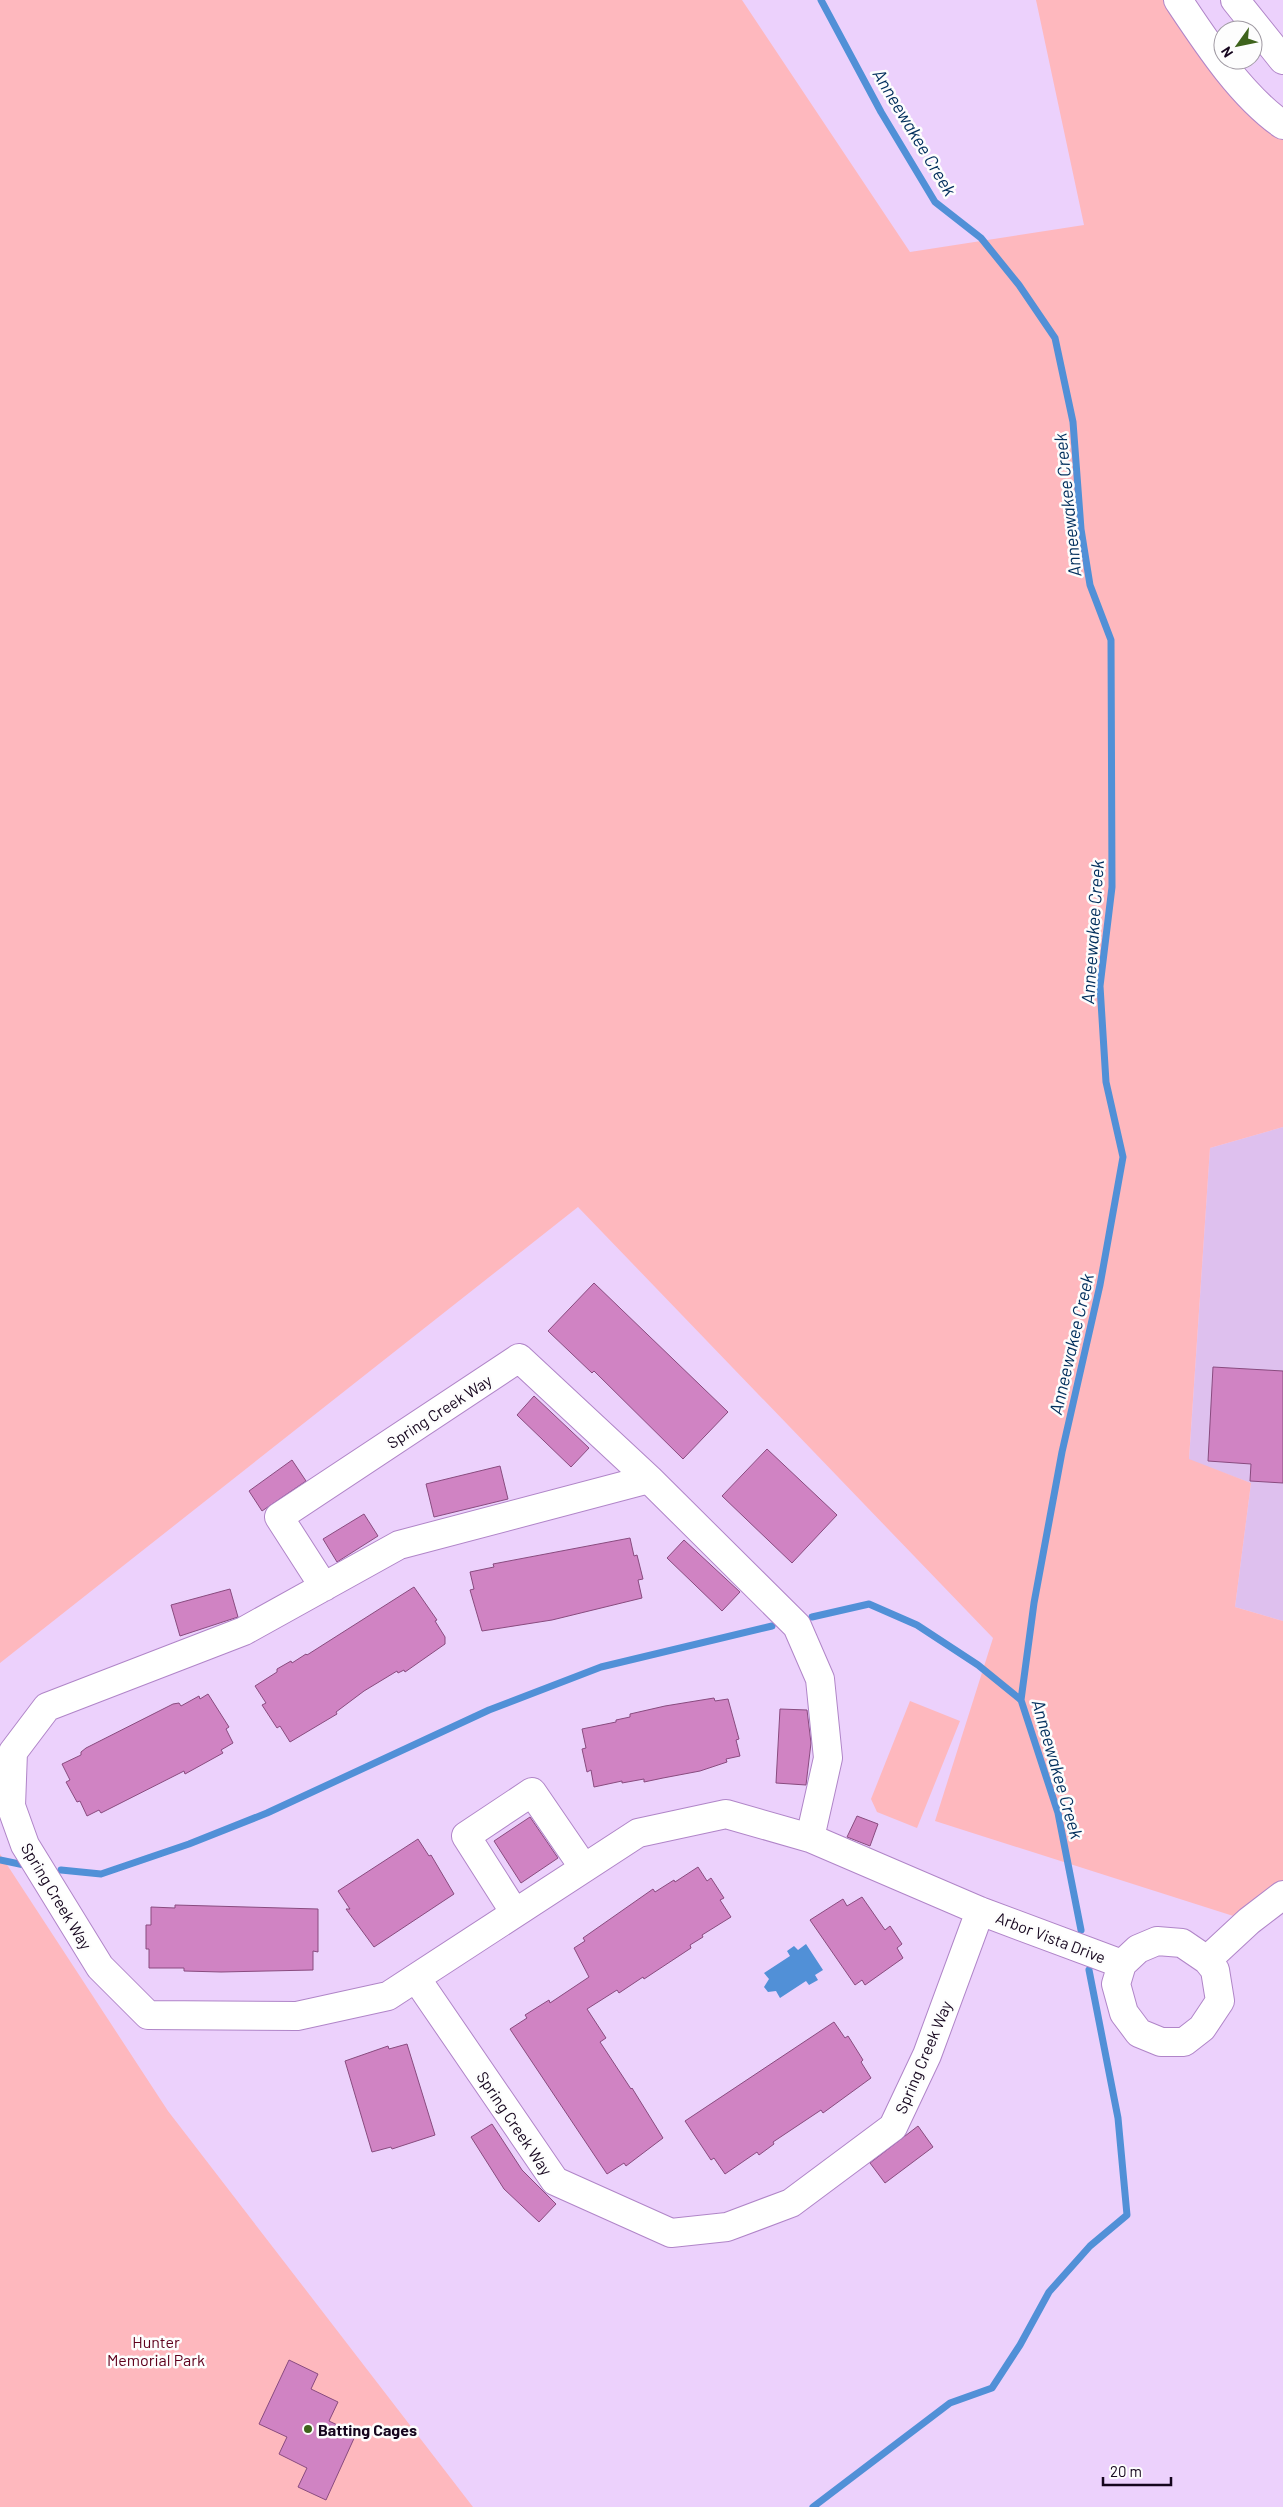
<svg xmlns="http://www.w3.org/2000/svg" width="1283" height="2507" font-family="Barlow,sans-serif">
  <rect width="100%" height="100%" fill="#ecd1fc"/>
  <path fill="#dec0ee" d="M1283,1127V1621L1235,1607L1251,1483L1189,1460L1210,1148Z"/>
  <path fill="#feb8be" d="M0,0H742L910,252L1084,225L1036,0H1178L1283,125V1127L1210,1148L1189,1459L1251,1483L1235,1607L1283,1621V1895L1249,1921L935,1821L993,1638L578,1207L0,1663Z
    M910,1701L960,1721L917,1828L877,1812L871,1799Z
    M0,1854L168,2111L473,2507H0Z"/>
  <path fill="#5190d7" d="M806,1944L823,1970L815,1975L818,1980L809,1985L806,1981L780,1998L776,1991L768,1992L764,1987L769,1979L764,1973L790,1956L787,1951L794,1946L798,1950Z"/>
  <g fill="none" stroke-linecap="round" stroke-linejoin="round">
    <path stroke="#5190d7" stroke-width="7" d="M821,0L881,112L935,202L981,238L1019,285L1055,338L1073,422L1081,529L1090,585L1111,640L1112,887L1100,986L1106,1082L1123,1157L1100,1285L1062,1452L1034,1603L1021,1700L1058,1813L1081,1930
      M812,1617L869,1604L917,1625L978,1665L1021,1700
      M0,1860L29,1866
      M61,1870L101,1874L189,1844L267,1813L489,1710L601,1667L772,1626
      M813,2507L950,2403L992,2388L1020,2345L1049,2292L1090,2246L1127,2215L1118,2118L1089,1970"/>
  </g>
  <path fill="#d083c3" stroke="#894b7f" d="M594,1283L728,1412L683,1459L594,1371L592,1373L548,1331Z
    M1213,1367L1283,1371V1483L1250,1481L1251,1464L1208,1461Z
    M534,1396L589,1448L571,1467L517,1415Z
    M767,1449L837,1515L792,1563L722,1496Z
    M292,1460L306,1481L262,1511L249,1491Z
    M500,1466L508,1499L434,1517L426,1484Z
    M364,1514L378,1536L337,1562L323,1539Z
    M630,1538L634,1556L637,1555L643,1579L638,1580L642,1598L552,1620L482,1631L470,1590L474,1589L470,1572L494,1567L493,1564Z
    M684,1540L740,1592L722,1611L667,1558Z
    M414,1587L437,1620L435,1621L445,1637V1644L405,1672L404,1670L398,1673L397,1671L364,1691L336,1712L337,1714L290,1742L280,1726L277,1728L262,1705L266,1703L255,1686L277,1672V1669L291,1661L292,1663L306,1654L307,1655Z
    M230,1589L238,1617L180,1636L171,1605Z
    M208,1694L229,1727L226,1729L233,1743L221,1750L223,1753L185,1774L184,1771L101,1813L99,1810L87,1816L80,1801L77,1802L66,1782L70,1780L62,1764L81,1755V1752L86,1748L173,1704L179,1703L181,1706L199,1696L200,1699Z
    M714,1698L715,1701L728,1699L739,1739L736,1740L740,1756L726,1759L727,1762L700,1771L663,1778L644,1782V1779L622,1783V1781L594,1787L591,1770L587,1772L582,1749L586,1748L582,1729L616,1722V1720L630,1717V1714L665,1706Z
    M780,1709L807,1710L811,1743L806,1785L776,1783Z
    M857,1816L878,1824L870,1846L847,1837Z
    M530,1817L558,1858L521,1883L494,1841Z
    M418,1839L429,1856L431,1855L454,1894L374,1947L346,1909H350L338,1891Z
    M698,1867L707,1881L711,1878L724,1898L720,1900L731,1917L702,1935L703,1937L690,1945L691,1948L644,1979L643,1977L619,1993L617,1990L587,2009L606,2038L600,2042L631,2089L632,2088L663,2138L626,2166L624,2163L607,2174L510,2029L527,2018L525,2015L549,2000L550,2003L589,1977L574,1948L585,1941L583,1938L653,1889L655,1892L674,1880L675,1882Z
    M862,1897L885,1930L890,1926L902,1944L897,1948L903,1958L865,1985L862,1980L855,1985L810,1920L843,1899L847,1906Z
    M175,1905L318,1909V1952L313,1951V1970L221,1972L184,1971V1968H149V1949H146V1925H151V1907L175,1908Z
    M834,2022L845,2038L848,2036L863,2060L861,2062L871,2078L823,2113L821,2110L773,2142L774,2144L759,2155L757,2152L725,2174L714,2158L711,2160L685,2121Z
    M407,2044L435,2135L392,2149L391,2147L372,2152L345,2061L388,2046L389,2049Z
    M492,2124L522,2170L556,2204L539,2222L504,2189L471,2137Z
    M918,2126L933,2147L885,2183L870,2163Z
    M289,2360L318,2374L311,2389L338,2402L329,2421L356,2434L326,2500L298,2487L307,2468L279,2454L287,2437L259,2424Z"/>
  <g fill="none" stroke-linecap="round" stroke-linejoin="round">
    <defs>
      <path id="minor" d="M1178,0C1206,42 1241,96 1283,125
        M1235,0L1283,60
        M324,1587L279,1517L519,1358L649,1479
        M810,1838L828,1758L820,1679L797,1626L649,1479L399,1545L244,1631L47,1707L13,1752L11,1806L25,1845L100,1967L148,2015L297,2016L388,1996L638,1833L726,1814L810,1838L980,1911L1122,1964
        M515,1913L466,1836L532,1792L584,1868
        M1157,1941L1182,1943L1207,1960L1215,1970L1220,2001L1202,2028L1184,2042H1161L1139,2033L1124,2013L1116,1984L1122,1964L1138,1949Z
        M1207,1960L1249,1921L1283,1895
        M416,1978L555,2181L671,2233L727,2227L791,2203L893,2127L927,2055L980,1911"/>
    </defs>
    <use href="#minor" stroke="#b085c8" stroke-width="30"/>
    <use href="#minor" stroke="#fff" stroke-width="28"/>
  </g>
  <circle fill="#3e631c" stroke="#fdfdfd" stroke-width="2" cx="308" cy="2429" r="5"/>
  <g text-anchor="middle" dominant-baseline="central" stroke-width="5" stroke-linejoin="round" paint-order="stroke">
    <g font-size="16" fill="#15051d" stroke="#fdfdfd">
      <text transform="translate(439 1411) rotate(-33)">Spring Creek Way</text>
      <text transform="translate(57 1896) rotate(59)">Spring Creek Way</text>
      <text transform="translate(1051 1937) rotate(21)">Arbor Vista Drive</text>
      <text transform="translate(923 2057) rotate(-67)">Spring Creek Way</text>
      <text transform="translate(515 2123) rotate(56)">Spring Creek Way</text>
    </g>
    <g font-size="16" fill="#5e001c" stroke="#fdfdfd">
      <text x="156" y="2341">Hunter<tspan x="156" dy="18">Memorial Park</tspan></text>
    </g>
    <g font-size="16" font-weight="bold" fill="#15051d" stroke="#fdfdfd" text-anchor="start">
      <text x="318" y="2429">Batting Cages</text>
    </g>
    <g font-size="18" font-style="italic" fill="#002e5c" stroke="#fdfdfd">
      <text transform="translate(915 132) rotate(59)">Anneewakee Creek</text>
      <text transform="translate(1067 505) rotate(-96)">Anneewakee Creek</text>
      <text transform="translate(1092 932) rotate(-86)">Anneewakee Creek</text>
      <text transform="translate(1071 1344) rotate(-77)">Anneewakee Creek</text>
      <text transform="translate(1058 1769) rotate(74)">Anneewakee Creek</text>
    </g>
  </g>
  <g transform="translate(1238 45) rotate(237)"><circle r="24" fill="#fdfdfd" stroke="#a09aa3"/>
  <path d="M0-4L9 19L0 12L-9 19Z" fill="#3e631c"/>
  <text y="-8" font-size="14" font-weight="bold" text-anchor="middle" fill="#15051d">N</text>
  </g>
  <path d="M1103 2477v8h68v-8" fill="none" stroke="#15051d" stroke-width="2.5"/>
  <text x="1110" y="2477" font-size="15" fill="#15051d" stroke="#fdfdfd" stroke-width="4" paint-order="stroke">20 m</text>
</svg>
